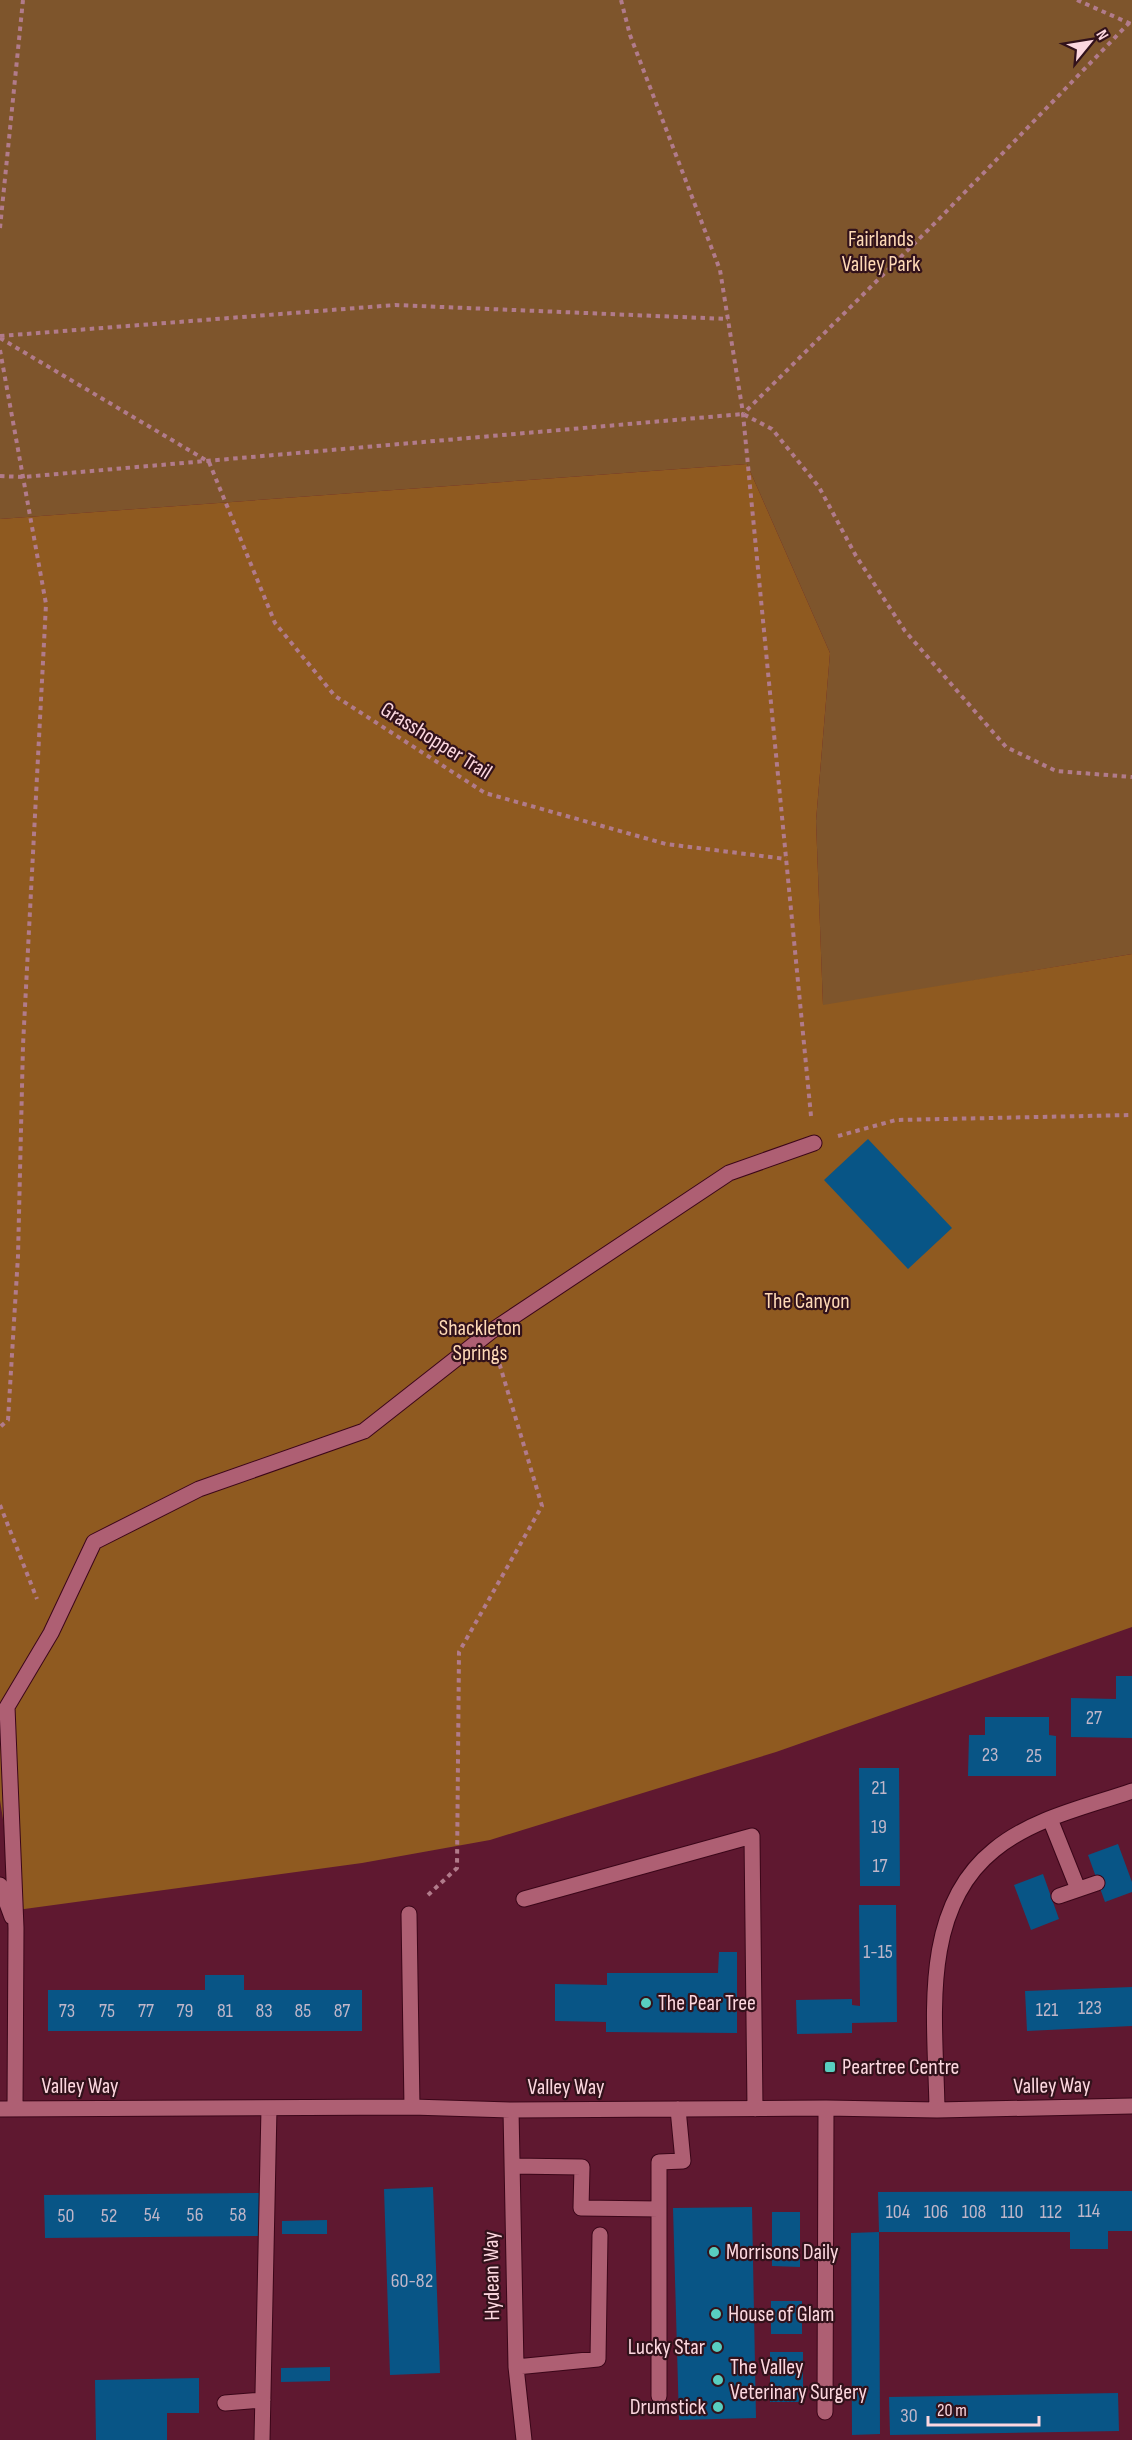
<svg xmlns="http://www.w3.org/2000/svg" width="1132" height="2440" font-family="'Sofia Sans Condensed',sans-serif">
  <rect width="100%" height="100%" fill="#5f1830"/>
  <path fill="#7e552c" d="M0,0H1132V954L823,1006L816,821L830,653L747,464L0,519Z"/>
  <path fill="#8f5a20" d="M747,464L830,653L816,821L823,1005L1132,954V1627L776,1752L490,1840L362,1863L17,1910L0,1800V519Z"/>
  <path fill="#085586" d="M868,1139L952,1228L908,1269L824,1180Z
    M1116,1676H1132V1738L1071,1737V1698L1116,1699Z
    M985,1717H1049V1735L1056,1736V1776H968L969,1735H985Z
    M859,1768H899L900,1886H860Z
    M1118,1844L1132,1882V1892L1105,1902L1088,1855Z
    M1043,1874L1059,1919L1031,1930L1014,1885Z
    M859,1905H896L897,2022L852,2023V2033L797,2034L796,2000L852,1999V2005L860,2006Z
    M719,1952H737V2033L606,2032V2022L555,2021V1984L607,1985V1973H718Z
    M205,1975H244V1990H362V2031H48V1990H205Z
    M1132,1987V2026L1027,2031L1025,1991Z
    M433,2187L440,2373L390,2375L384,2189Z
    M1132,2191V2231H1108V2249H1070V2232H879L880,2434L852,2435L851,2233L879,2232L878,2192Z
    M259,2193L260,2236L45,2238L44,2195Z
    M752,2207L756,2418L679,2420L673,2208Z
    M772,2212H800V2267L772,2266Z
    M327,2220V2234H282V2221Z
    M771,2301H802V2334H771Z
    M770,2352H803V2402H770Z
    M330,2367V2381L281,2382V2368Z
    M199,2378V2413H167V2440H96L95,2380Z
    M1118,2393L1119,2431L890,2435L889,2397Z"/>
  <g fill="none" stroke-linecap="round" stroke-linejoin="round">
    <defs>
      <path id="minor" d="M1050,1819L1078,1889
        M0,1885L12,1917
        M1059,1896L1097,1883
        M524,1899L752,1836L755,2109
        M409,1914L412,2107
        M15,2108L16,1928L7,1707L51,1633L94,1542L199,1489L364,1431L490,1332L729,1173L814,1143
        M0,2109L412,2107L511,2110L826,2108L937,2110L1132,2106
        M511,2110L516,2367L524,2440
        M937,2110C936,2024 918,1911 994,1850C1033,1818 1086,1807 1132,1791
        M512,2166L582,2167L581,2208L659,2209
        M516,2367L598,2359L600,2235
        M659,2396V2162L683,2161L678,2109
        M225,2403L263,2400
        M825,2412L826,2108
        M262,2440L269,2108"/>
    </defs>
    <use href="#minor" stroke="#3b0619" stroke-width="17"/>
    <path stroke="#b17b8b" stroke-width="4" stroke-dasharray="4.5 4.5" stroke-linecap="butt" d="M621,0L630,35L720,270L743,413
      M1077,0L1131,24
      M0,228L23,0
      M0,336L395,305L728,319
      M0,338L209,462L275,623L335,696L485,793L666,844L786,859
      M0,350L46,604L23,1045L18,1256L8,1420L0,1427
      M0,476L23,477L743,414L772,429L819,487L856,556L905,631L1006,747L1056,771L1132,777
      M811,1116L743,414L937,221L1132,20
      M838,1136L896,1120L1132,1115
      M0,1505L37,1599
      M428,1895L457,1868L459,1652L542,1506L498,1359"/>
    <use href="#minor" stroke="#ae5f73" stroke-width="15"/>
  </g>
  <g fill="#58cec0" stroke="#32121b" stroke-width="2">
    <circle cx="646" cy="2003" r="6"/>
    <rect x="824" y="2061" width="12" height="12" rx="3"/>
    <circle cx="714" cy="2252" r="6"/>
    <circle cx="716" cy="2314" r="6"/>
    <circle cx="717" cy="2347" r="6"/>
    <circle cx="718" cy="2380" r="6"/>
    <circle cx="718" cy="2407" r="6"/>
  </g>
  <g text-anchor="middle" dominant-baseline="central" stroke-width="4.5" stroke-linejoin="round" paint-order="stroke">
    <g font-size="20" fill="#bfb6c9">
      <text x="1094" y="1718">27</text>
      <text x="990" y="1755">23</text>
      <text x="1034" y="1756">25</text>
      <text x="879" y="1788">21</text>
      <text x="879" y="1827">19</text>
      <text x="880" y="1866">17</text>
      <text x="878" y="1952">1-15</text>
      <text x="1090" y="2008">123</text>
      <text x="1047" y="2010">121</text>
      <text x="67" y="2011">73</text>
      <text x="107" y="2011">75</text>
      <text x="146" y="2011">77</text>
      <text x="185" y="2011">79</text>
      <text x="225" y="2011">81</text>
      <text x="264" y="2011">83</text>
      <text x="303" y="2011">85</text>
      <text x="342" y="2011">87</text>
      <text x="1089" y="2211">114</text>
      <text x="898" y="2212">104</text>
      <text x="936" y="2212">106</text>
      <text x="974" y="2212">108</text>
      <text x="1012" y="2212">110</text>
      <text x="1051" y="2212">112</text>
      <text x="152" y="2215">54</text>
      <text x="195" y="2215">56</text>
      <text x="238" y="2215">58</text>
      <text x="66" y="2216">50</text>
      <text x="109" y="2216">52</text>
      <text x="412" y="2281">60-82</text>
      <text x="909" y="2416">30</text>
    </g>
    <g font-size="22" fill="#fed9b6" stroke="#32121b">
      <text x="881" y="239">Fairlands<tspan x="881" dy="25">Valley Park</tspan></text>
      <text x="807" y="1301">The Canyon</text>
      <text x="480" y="1328">Shackleton<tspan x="480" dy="25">Springs</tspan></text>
    </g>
    <g font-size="22" fill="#fcd7df" stroke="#32121b">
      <text transform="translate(436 741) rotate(32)">Grasshopper Trail</text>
      <text x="80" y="2086">Valley Way</text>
      <text transform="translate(1052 2086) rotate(-1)">Valley Way</text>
      <text x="566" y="2087">Valley Way</text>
      <text transform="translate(492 2276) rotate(-91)">Hydean Way</text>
    </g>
    <g font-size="22" fill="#fcd7df" stroke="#32121b" text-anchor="start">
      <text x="658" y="2003">The Pear Tree</text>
      <text x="842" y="2067">Peartree Centre</text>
      <text x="726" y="2252">Morrisons Daily</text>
      <text x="728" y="2314">House of Glam</text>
      <text x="705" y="2347" text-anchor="end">Lucky Star</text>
      <text x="730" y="2367">The Valley<tspan x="730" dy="25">Veterinary Surgery</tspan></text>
      <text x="706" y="2407" text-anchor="end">Drumstick</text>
    </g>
  </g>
  <g transform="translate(1090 42) rotate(60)" stroke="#32121b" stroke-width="4.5" paint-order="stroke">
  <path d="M0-4.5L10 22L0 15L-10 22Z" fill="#fcd7df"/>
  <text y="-9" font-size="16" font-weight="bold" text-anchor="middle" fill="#fcd7df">N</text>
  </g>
  <path d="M928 2416v9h111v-9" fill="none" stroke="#fcd7df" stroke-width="3"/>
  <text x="937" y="2416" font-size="18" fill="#fcd7df" stroke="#32121b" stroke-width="4.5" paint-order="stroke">20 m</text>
</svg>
